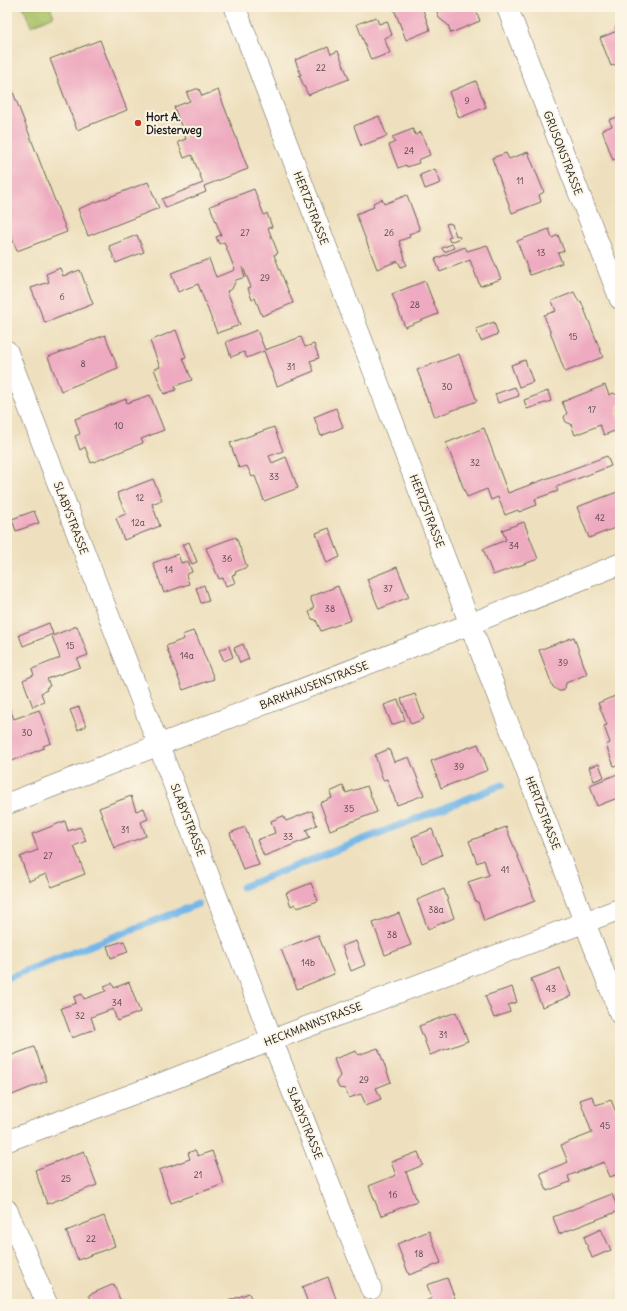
<svg xmlns="http://www.w3.org/2000/svg" width="627" height="1311" font-family="Delius,sans-serif">
  <rect width="100%" height="100%" fill="#fcf5e5"/>
  <filter id="ink" filterUnits="userSpaceOnUse"><feTurbulence type="fractalNoise" baseFrequency=".025" numOctaves="2"/><feDisplacementMap in="SourceGraphic" scale="8" xChannelSelector="R" yChannelSelector="G"/><feConvolveMatrix kernelMatrix="1 2 1 2 8 2 1 2 1" color-interpolation-filters="sRGB"/></filter>
  <filter id="wash" filterUnits="userSpaceOnUse"><feTurbulence type="fractalNoise" baseFrequency=".012" numOctaves="4" result="noise"/><feDisplacementMap in="SourceGraphic" scale="16" xChannelSelector="R" yChannelSelector="G"/><feGaussianBlur stdDeviation="0.9" result="paint"/><feColorMatrix in="noise" values="0 0 0 0 0 0 0 0 0 0 0 0 0 0 0 0 0 1.4 0 .05"/><feComposite in="paint" operator="in"/></filter>
  <g filter="url(#wash)">
    <rect width="100%" height="100%" fill="#eee0be"/>
    <path fill="#aac369" stroke="#637042" d="M23,7H50L54,16L31,26Z"/>
    <g fill="none" stroke-linecap="round" stroke-linejoin="round">
      <path stroke="#74b7e9" stroke-width="7" d="M242,887L502,785
        M7,978L198,904"/>
    </g>
    <g id="blocks">
      <path fill="#eeaac0" d="M401,7H422L430,30L406,40L394,9Z
        M441,7H475L480,21L451,33L448,25L439,18L436,9Z
        M376,17L379,24L387,21L392,35L384,38L390,53L371,60L357,24Z
        M620,25V63L611,66L600,38L617,31L615,27Z
        M100,40L127,110L77,130L50,59Z
        M328,47L331,54L338,51L349,79L308,95L299,75H301L295,60Z
        M476,81L486,107L459,118L449,92Z
        M11,87L67,232L17,251L7,225V89Z
        M196,89H199L202,96L218,90L248,169L204,186L206,192L166,208L162,199L203,183L192,155L184,158L178,142L186,139L174,107L190,101L187,94L188,92Z
        M379,116L387,136L361,146L354,126Z
        M620,116V157L613,160L602,130L612,126L609,120Z
        M413,129L415,135L421,132L430,155L418,160L419,163L407,167L406,165L398,168L389,145L395,142L392,137Z
        M528,152L544,192L539,195L541,202L512,213L492,158L506,153L509,159Z
        M435,169L441,183L425,189L420,175Z
        M148,182L159,208L88,236L78,209Z
        M254,189L264,215L267,213L272,227L268,228L278,253L274,255L293,303L262,316L255,298L252,300L248,288L251,287L243,267L242,268L245,277L236,280L232,289L227,291L240,325L217,333L198,284L178,292L171,273L209,259L216,277L235,270L224,242L219,244L216,237L221,235L210,206Z
        M407,195L420,230L409,234L410,237L399,241L405,258L404,259L407,265L401,267L398,261L377,269L356,214L374,207L373,203L382,199L384,204Z
        M450,223V224H452L456,236L458,235L460,238L450,242L448,238L451,237L446,224Z
        M549,229L552,238L558,235L564,251L558,253L562,263L530,275L517,241Z
        M137,235L144,252L116,263L109,246Z
        M452,244L454,248L444,252L442,248Z
        M487,245L501,279L480,286L470,260L440,272L435,259L465,247L467,251Z
        M60,268L63,276L80,270L93,304L45,323L31,288L49,282L46,274Z
        M425,281L438,314L405,327L392,294Z
        M574,292L579,302L581,301L603,357L565,372L544,315L556,311L552,301Z
        M494,322L498,334L481,341L476,329Z
        M176,330L186,357L183,358L192,380L175,386L176,390L164,394L154,369L160,367L150,341Z
        M257,330L265,350L301,337L305,347L314,344L319,358L310,361L314,371L277,386L264,351L247,358L244,352L231,357L226,342Z
        M105,335L118,368L61,391L48,357Z
        M459,354L477,401L435,417L429,401L428,402L422,386L423,385L417,370Z
        M525,360L533,382L519,387L511,365Z
        M605,385L609,395L613,393L619,396L620,399V403L617,407L619,411L616,413L620,423V429L604,435L600,425L575,435L571,424L566,422L564,417L567,413L562,402Z
        M515,387L519,396L498,403L495,394Z
        M548,391L551,401L527,409L524,400Z
        M150,395L164,430L141,439L143,443L91,463L85,447L80,450L75,436L80,434L75,419L126,399L127,403Z
        M336,408L343,427L321,436L314,417Z
        M274,427L283,451L269,456L272,463L286,457L298,488L264,501L255,476L252,477L247,466L239,468L230,443Z
        M484,428L508,493L607,456L611,466L556,487L558,491L535,499L537,505L519,512L518,510L505,515L498,497L491,500L487,489L467,497L446,443Z
        M153,479L162,500L152,504L160,526L124,540L116,518L126,514L117,493Z
        M620,491V526L589,538L577,507Z
        M34,511L39,523L16,531L12,519Z
        M524,522L538,559L493,575L483,549L506,540L502,530Z
        M329,528L340,557L327,563L316,533Z
        M236,537L247,567L235,572L236,574L232,575L235,583L226,586L223,578L219,579L206,548Z
        M189,542L197,562L192,564L182,545Z
        M178,554L181,563L188,561L192,572L186,575L189,584L164,593L153,563Z
        M397,567L409,597L379,609L367,579Z
        M204,585L209,601L201,603L196,588Z
        M338,586L351,620L321,631L316,620L312,619L309,612L314,608L310,597Z
        M49,623L53,634L23,646L19,635Z
        M77,626L88,655L77,659L80,667L47,679L50,686L46,688L47,690L41,693L44,701L33,707L23,680L34,675L32,669L60,658L52,636Z
        M193,631L195,635L196,634L214,679L183,690L166,646L184,639L182,635Z
        M574,637L587,674L566,683L565,688L562,691H559L553,687L539,650Z
        M243,644L249,659L240,663L234,648Z
        M229,646L233,657L224,661L219,650Z
        M415,694L424,719L411,724L401,699Z
        M620,694V764L614,766L606,745L610,743L604,726L607,725L598,703Z
        M398,700L405,720L392,725L384,705Z
        M7,702L14,719L39,710L51,743L43,746L44,748L12,761L11,758L7,760Z
        M79,707L86,726L78,730L70,710Z
        M478,744L488,770L441,788L431,761Z
        M389,749L394,762L409,757L424,795L397,805L387,779L383,780L375,755Z
        M599,764L604,777L594,781L589,767Z
        M620,773V797L597,806L590,785Z
        M343,786L346,793L367,786L377,812L330,830L320,803L332,798L330,792Z
        M131,796L136,811L144,808L148,819L141,822L146,836L114,848L99,808Z
        M312,811L317,825L306,830L310,838L264,856L257,840L275,833L271,821L283,816L286,821Z
        M65,821L68,831L80,827L86,841L74,846L85,874L52,887L46,874L29,881L20,857L38,850L32,834Z
        M245,827L259,865L243,870L230,833Z
        M506,827L527,879L535,901L484,921L478,902H476L468,882L489,875L484,860L477,863L469,841Z
        M432,829L442,855L422,863L412,837Z
        M311,883L318,901L297,908L295,904L291,906L286,893Z
        M444,889L454,918L428,929L417,900Z
        M399,913L411,945L385,955L373,923Z
        M318,935L334,974L297,989L281,949Z
        M124,941L128,952L111,958L107,946Z
        M356,941L365,965L351,971L342,946Z
        M560,968L571,996L542,1007L531,979Z
        M129,982L140,1012L117,1021L113,1009L91,1017L95,1029L72,1038L61,1008L76,1003L74,997L82,994L84,999L106,991L104,986L112,983L114,988Z
        M512,987L517,1002L508,1005L510,1012L494,1018L485,996Z
        M456,1012L468,1041L430,1055L419,1026Z
        M34,1047L47,1081L12,1095L7,1082V1057Z
        M378,1048L391,1082L376,1088L381,1099L366,1105L361,1094L349,1098L345,1089L339,1088L336,1081L340,1076L334,1059L356,1051L358,1055Z
        M592,1096L596,1105L611,1100L618,1117H620V1173L610,1177L604,1162L568,1176L570,1182L547,1191L540,1173L568,1162L561,1145L592,1133L580,1100Z
        M195,1150L198,1156L212,1151L224,1184L171,1203L159,1170L190,1159L188,1153Z
        M84,1151L97,1185L47,1204L35,1170Z
        M418,1152L423,1165L406,1172L417,1201L381,1216L369,1186L396,1175L391,1162Z
        M612,1194L619,1211L559,1234L553,1217Z
        M104,1216L115,1246L78,1260L66,1231Z
        M601,1229L611,1250L592,1258L584,1237Z
        M429,1231L441,1263L409,1275L397,1244Z
        M328,1277L338,1304H305L308,1303L302,1287Z
        M447,1278L457,1304H422V1303L432,1298L427,1285Z
        M114,1284L120,1300H123L124,1304H93L89,1295Z
        M249,1293L253,1304H229L228,1301Z"/>
    </g>
  </g>
  <g filter="url(#ink)">
    <use href="#blocks" fill-opacity="0" stroke="#666155" stroke-width="1"/>
    <g fill="none" stroke-linecap="round" stroke-linejoin="round">
      <defs>
        <path id="street" d="M235,7L470,624L620,1014
          M507,7L620,299
          M7,351L272,1040L371,1289
          M7,804L470,624L620,564
          M7,1141L160,1084L272,1040L620,909
          M7,1210L47,1304"/>
      </defs>
      <use href="#street" stroke="#666155" stroke-width="22"/>
      <use href="#street" stroke="#fff" stroke-width="21"/>
    </g>
  </g>
  <circle fill="#c8321e" stroke="#fcf5e5" stroke-width="1.5" cx="138" cy="123" r="4"/>
  <g text-anchor="middle" dominant-baseline="central" stroke-width="4" stroke-linejoin="round" paint-order="stroke">
    <g font-size="9" fill="#504045">
      <text x="321" y="67">22</text>
      <text x="467" y="100">9</text>
      <text x="409" y="150">24</text>
      <text x="520" y="180">11</text>
      <text x="245" y="232">27</text>
      <text x="389" y="232">26</text>
      <text x="541" y="252">13</text>
      <text x="265" y="277">29</text>
      <text x="62" y="296">6</text>
      <text x="415" y="304">28</text>
      <text x="573" y="336">15</text>
      <text x="83" y="363">8</text>
      <text x="291" y="366">31</text>
      <text x="447" y="386">30</text>
      <text x="592" y="409">17</text>
      <text x="119" y="425">10</text>
      <text x="475" y="462">32</text>
      <text x="274" y="476">33</text>
      <text x="140" y="497">12</text>
      <text x="600" y="517">42</text>
      <text x="138" y="522">12a</text>
      <text x="514" y="545">34</text>
      <text x="227" y="558">36</text>
      <text x="169" y="569">14</text>
      <text x="388" y="588">37</text>
      <text x="330" y="608">38</text>
      <text x="70" y="645">15</text>
      <text x="187" y="655">14a</text>
      <text x="563" y="662">39</text>
      <text x="27" y="732">30</text>
      <text x="459" y="766">39</text>
      <text x="349" y="808">35</text>
      <text x="125" y="829">31</text>
      <text x="288" y="836">33</text>
      <text x="48" y="855">27</text>
      <text x="505" y="869">41</text>
      <text x="436" y="909">38a</text>
      <text x="392" y="934">38</text>
      <text x="308" y="962">14b</text>
      <text x="551" y="988">43</text>
      <text x="117" y="1002">34</text>
      <text x="80" y="1015">32</text>
      <text x="443" y="1034">31</text>
      <text x="364" y="1079">29</text>
      <text x="605" y="1125">45</text>
      <text x="198" y="1174">21</text>
      <text x="66" y="1178">25</text>
      <text x="393" y="1194">16</text>
      <text x="91" y="1238">22</text>
      <text x="419" y="1253">18</text>
    </g>
    <g font-size="11" font-weight="bold" fill="#1c1c1c" stroke="#fcf5e5" text-anchor="start">
      <text x="146" y="117">Hort A.<tspan x="146" dy="13">Diesterweg</tspan></text>
    </g>
    <g font-size="11" fill="#1c1c1c" stroke="#fcf5e5">
      <text transform="translate(563 153) rotate(69)">GRUSONSTRASSE</text>
      <text transform="translate(311 208) rotate(69)">HERTZSTRASSE</text>
      <text transform="translate(427 511) rotate(69)">HERTZSTRASSE</text>
      <text transform="translate(71 518) rotate(69)">SLABYSTRASSE</text>
      <text transform="translate(314 685) rotate(-21)">BARKHAUSENSTRASSE</text>
      <text transform="translate(543 813) rotate(69)">HERTZSTRASSE</text>
      <text transform="translate(188 820) rotate(69)">SLABYSTRASSE</text>
      <text transform="translate(313 1024) rotate(-21)">HECKMANNSTRASSE</text>
      <text transform="translate(305 1123) rotate(68)">SLABYSTRASSE</text>
    </g>
  </g>
  <rect width="627" height="1311" fill="none" stroke="#fcf5e5" stroke-width="24"/>
</svg>
